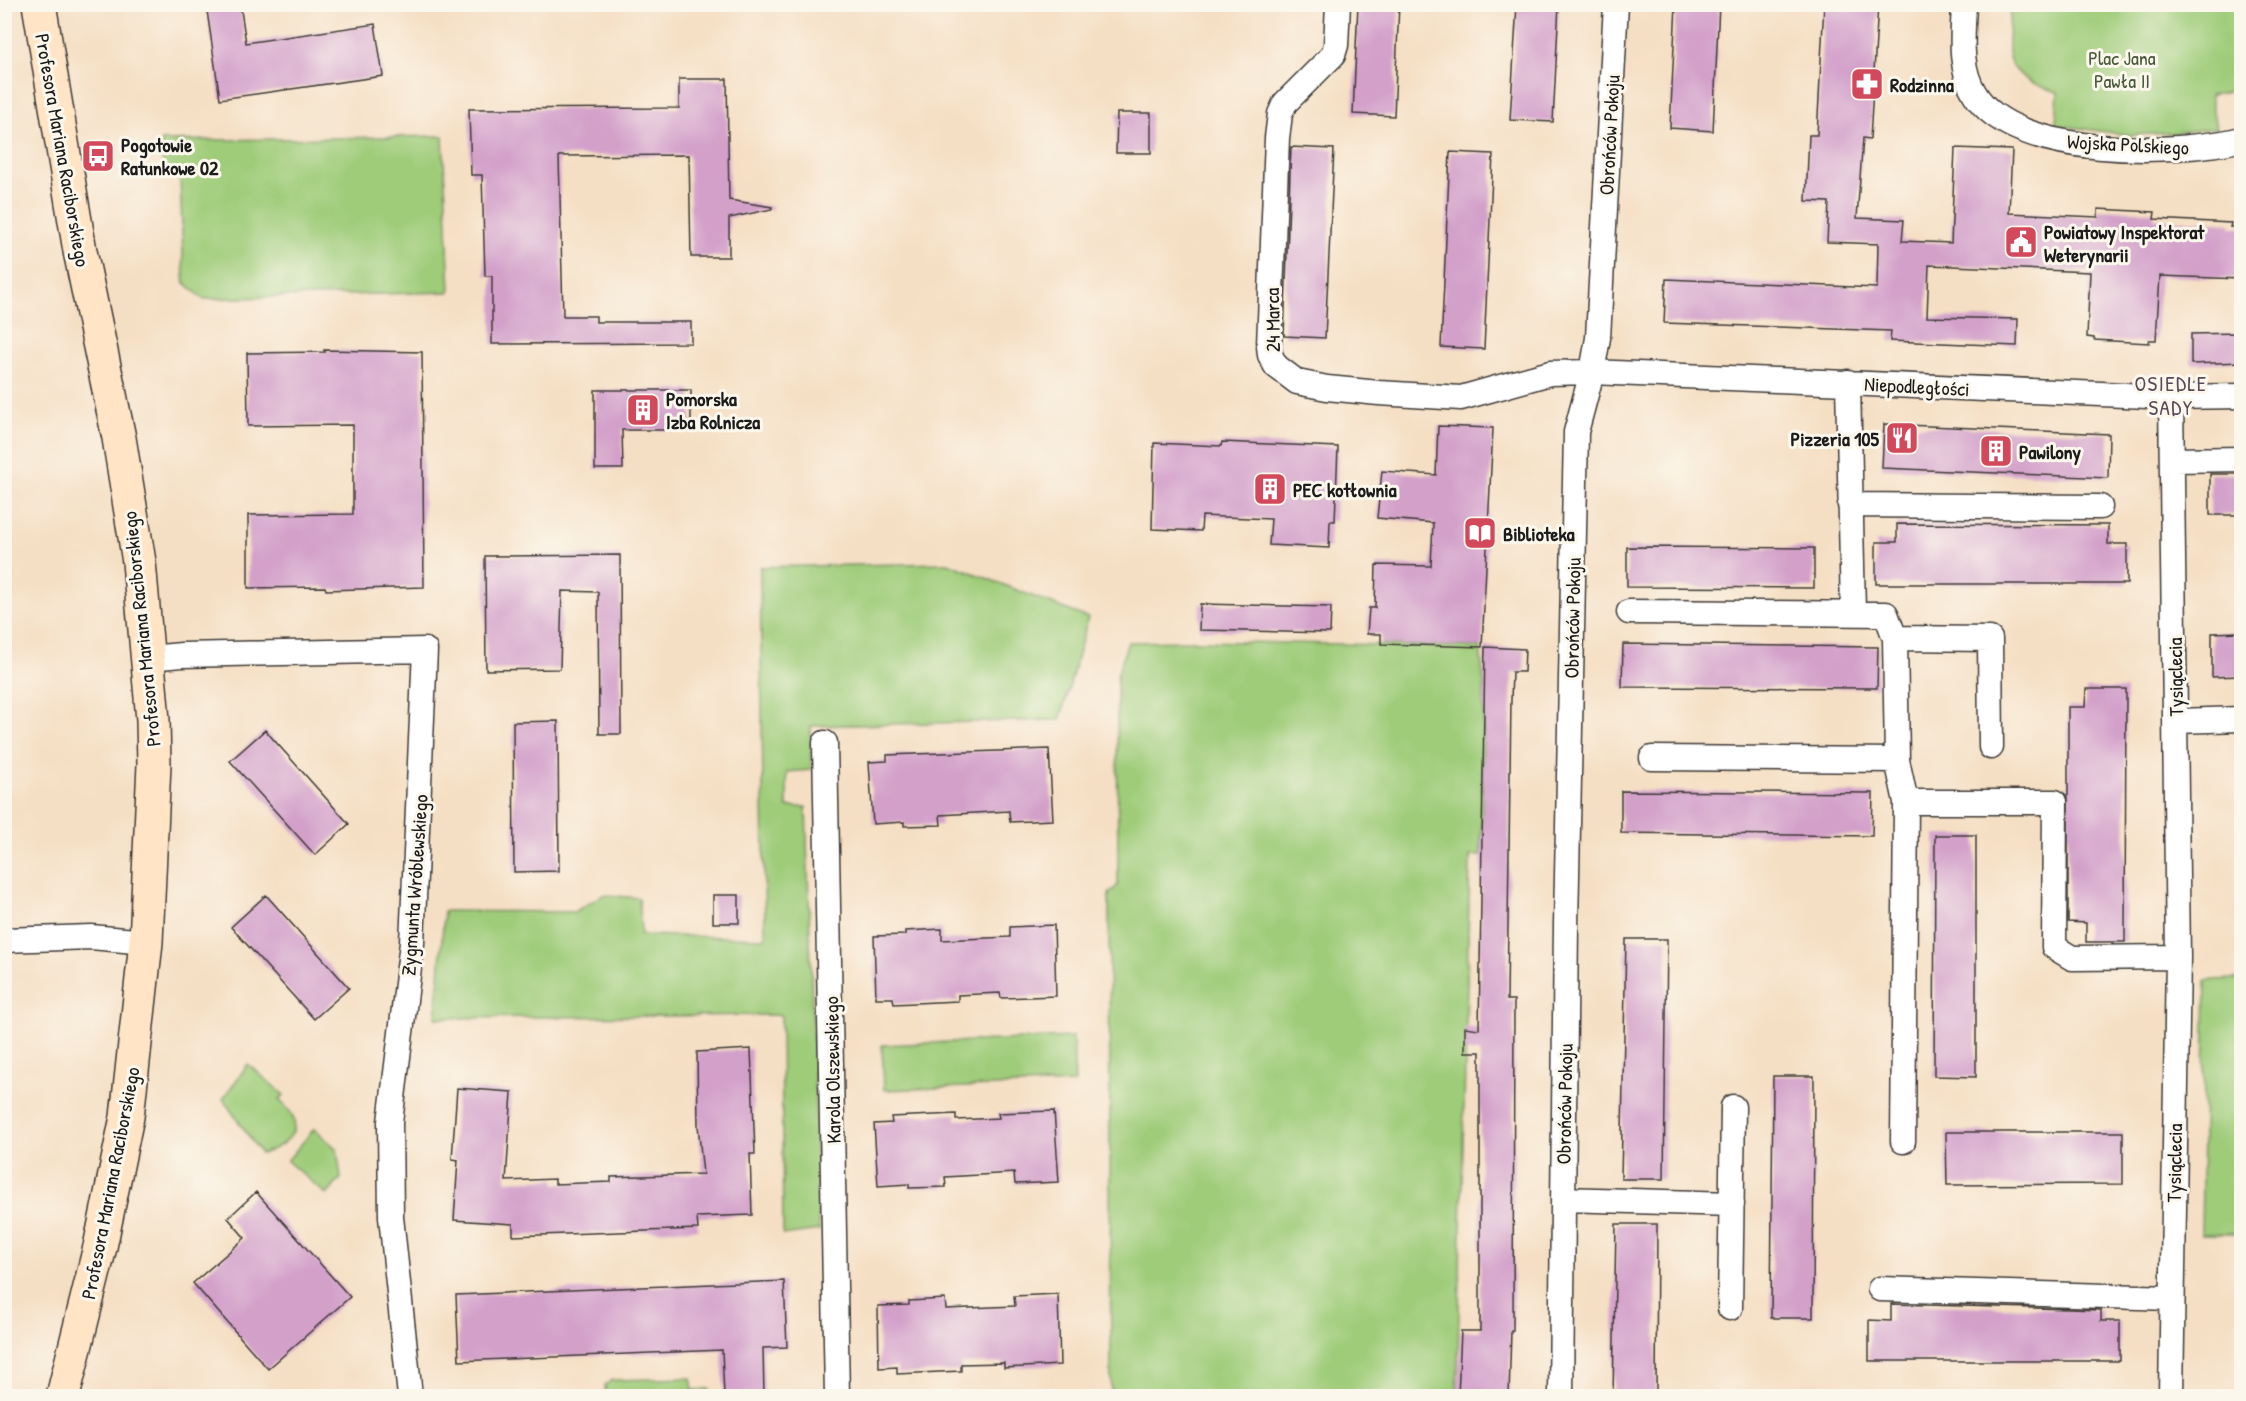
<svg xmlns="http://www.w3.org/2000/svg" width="2246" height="1401" font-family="'Patrick Hand',sans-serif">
  <rect width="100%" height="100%" fill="#fbf7ec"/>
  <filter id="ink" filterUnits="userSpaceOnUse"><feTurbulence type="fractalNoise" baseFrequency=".0167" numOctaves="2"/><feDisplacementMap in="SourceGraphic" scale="12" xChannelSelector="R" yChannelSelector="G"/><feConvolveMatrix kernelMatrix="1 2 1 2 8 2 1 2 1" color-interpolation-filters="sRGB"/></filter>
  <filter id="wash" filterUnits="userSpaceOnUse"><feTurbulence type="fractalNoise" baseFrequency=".008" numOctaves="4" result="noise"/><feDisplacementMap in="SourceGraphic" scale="24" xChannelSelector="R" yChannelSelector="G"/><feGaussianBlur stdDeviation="1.35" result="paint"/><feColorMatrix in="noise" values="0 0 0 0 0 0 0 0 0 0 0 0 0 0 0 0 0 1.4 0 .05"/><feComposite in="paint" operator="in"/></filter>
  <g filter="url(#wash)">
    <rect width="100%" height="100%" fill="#f5dfc4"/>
    <path fill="#9fcc79" stroke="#5e744a" stroke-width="1.5" d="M2011,5H2241V86L2225,93L2210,95L2216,128L2173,133L2129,135L2056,125L2058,92C2039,86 2015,79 2009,57C2006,48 2010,16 2011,5Z
      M443,136L450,292L203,299L184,282L180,175H164L161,141Z
      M948,563L1088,618L1060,720L811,726V770L787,772V807H806L819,1230L783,1235L781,1015L436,1018L444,911L574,912L603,895L639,898L641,935L765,938L760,567Z
      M1198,641L1480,647L1484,686L1481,856H1470L1457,1396H1111L1109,894L1118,885L1117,676L1128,642Z
      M2241,979V1234H2201L2206,980Z
      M1073,1037L1075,1083L884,1090L882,1045Z
      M248,1064L284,1095L279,1100C309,1125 291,1144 261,1154L223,1099Z
      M314,1129L337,1149L341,1178L327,1195L287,1161Z
      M691,1378L693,1390L709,1389L711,1396H606L605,1385L612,1380Z"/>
    <g id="blocks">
      <path fill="#d3a0ca" d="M206,4H240L246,43L375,24L383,76L220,99Z
        M1358,4H1399L1394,116L1353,114Z
        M1517,4H1559L1553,122L1510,120Z
        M1676,4H1719L1713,131L1670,128Z
        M1824,4H1878L1870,139L1863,138L1857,218L1904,220L1902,241L1951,243L1955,148L2012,150L2009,213L2098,217V209L2155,212L2154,219L2231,223L2230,227H2241V279L2160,276L2156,340H2149V343L2094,340V338L2087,337L2090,272L1929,265L1927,317L2018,319L2017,346L1890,341L1891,331L1664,323L1666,279L1877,288L1878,244L1827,242L1829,202L1806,201L1809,135H1817Z
        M679,79H727L729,200L772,207V209L729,218V257H691L689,155L559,156L563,316H596V322H691V343L492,344V276H485L482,175H471L469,109L679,108Z
        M1117,113H1151V153H1116Z
        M1291,147L1334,149L1325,338L1284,336Z
        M1450,152L1493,154L1484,349L1441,347Z
        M2241,333V362L2191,364V334Z
        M324,350L422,352L424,587L326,590L325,587L248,588V515L353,514V425L248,426L247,353L325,352Z
        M595,390H691V430H622L623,469H595Z
        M1884,424L2109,434L2108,478L1882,468Z
        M1438,426L1493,428L1482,647L1381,644V634H1367L1369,608H1375L1376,565L1431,566L1433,523L1377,518L1382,471L1436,475Z
        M1222,442L1338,447L1335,521H1330L1329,548L1269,545L1271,519L1202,516L1201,531L1152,529L1154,443L1221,446Z
        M2210,474H2241V515H2210Z
        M1897,524L2108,525V544H2127V584H1876V542H1897Z
        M1627,547L1814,548V588L1627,587Z
        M620,555L621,734H599L598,592L562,591L560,669L486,670L485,556Z
        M1200,604L1331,607L1330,633L1199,630Z
        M2241,632V676L2212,677V633Z
        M1623,644L1878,647L1877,688L1622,687Z
        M1485,647L1525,649L1524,672H1512L1511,700L1507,1000H1514L1513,1331H1511L1509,1396H1458L1461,1331H1480V1052H1465V1027L1479,1029Z
        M2086,689H2126L2125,942H2086V923L2068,922V707H2085Z
        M558,721L559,871L514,872L513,722Z
        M265,730L349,824L315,855L230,761Z
        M1049,749L1053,820L1010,822L1009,811L940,815L941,825L904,826V822L873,824L869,762L887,761V755Z
        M1621,791L1873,793L1872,836L1621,833Z
        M1935,835H1976V1077L1934,1076Z
        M266,895L349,988L314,1019L231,927Z
        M713,895H739V923H713Z
        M1054,925L1056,996L1001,998L1000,993L958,995V1001L894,1004L893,998H876L874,936L905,935V931L942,929V940L1010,937V927Z
        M1626,939H1667L1664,1179H1621Z
        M751,1049L755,1154H750L752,1215L697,1217L698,1229L513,1236V1224L454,1220L458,1160L452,1159L457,1088L512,1092L506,1181L555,1179V1184L611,1182V1177L703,1174L698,1125L697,1052Z
        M1773,1076H1814L1813,1318H1771Z
        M1054,1111L1059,1182L1015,1184L1014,1173L945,1177L946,1187L909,1188V1184L878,1186L874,1124L892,1123L891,1117L956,1114V1120L999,1118L998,1113Z
        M1946,1132H2123V1184L1947,1185Z
        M256,1192L350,1297L268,1369L193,1283L245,1238L228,1218Z
        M1616,1224H1657L1656,1396H1613Z
        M784,1281L787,1347L763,1348L764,1396H724L722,1350L459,1361L456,1295Z
        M1058,1294L1060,1365L1004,1368V1363L961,1364V1371L897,1374V1367L879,1368L878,1306L909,1305V1301L945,1299L946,1309L1015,1306L1014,1296Z
        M1891,1304L2101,1310V1321H2120V1361H1869V1320L1891,1321Z"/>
    </g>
  </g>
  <g filter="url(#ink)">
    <use href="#blocks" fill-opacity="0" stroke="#3d3935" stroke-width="1.5"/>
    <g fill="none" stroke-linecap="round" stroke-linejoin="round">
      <defs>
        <path id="minor" d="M1338,4L1336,45L1333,55L1285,103L1280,114L1277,138L1269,346L1270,355L1276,366L1297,382L1327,388L1379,393L1461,398L1550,373L1592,372L2171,397L2242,396
          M1964,4C1963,34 1958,67 1975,94C2014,159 2178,155 2242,139
          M1848,382L1853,612
          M2172,460L2242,459
          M1850,505L2100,507
          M1629,612L1886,614L1895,638L1897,760L1906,802L1903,1141
          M1895,638L1990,639L1991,747
          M148,658L182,655L425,650L412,943L390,1122L391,1217L410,1396
          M2176,721L2242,719
          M825,743L837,1396
          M1652,758L1897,760
          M1906,802H2055L2054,947L2072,958L2178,957
          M4,940L91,937L146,942
          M1563,1199L1732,1204
          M1880,1289L2172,1298
          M1730,1308L1733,1107
          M1561,1396L1566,925L1576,432L1592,372L1598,338L1616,4
          M2171,1396L2178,957L2171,397"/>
        <path id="secondary" d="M39,4L80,251L119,438L139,562L153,720L154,764L146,942L127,1117L100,1247L63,1396"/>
      </defs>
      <use href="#minor" stroke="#3d3935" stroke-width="27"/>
      <use href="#secondary" stroke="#3d3935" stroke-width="36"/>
      <use href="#minor" stroke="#fff" stroke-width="24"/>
      <use href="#secondary" stroke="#ffe4c6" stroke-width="33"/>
    </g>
  </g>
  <defs>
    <symbol id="pharmacy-square" viewBox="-11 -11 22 22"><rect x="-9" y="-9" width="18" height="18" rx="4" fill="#d1495b" stroke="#fbf7ec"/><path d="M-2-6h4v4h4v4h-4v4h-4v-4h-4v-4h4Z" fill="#fff"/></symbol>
    <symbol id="bus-square" viewBox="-11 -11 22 22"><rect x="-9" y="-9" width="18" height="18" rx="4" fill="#d1495b" stroke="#fbf7ec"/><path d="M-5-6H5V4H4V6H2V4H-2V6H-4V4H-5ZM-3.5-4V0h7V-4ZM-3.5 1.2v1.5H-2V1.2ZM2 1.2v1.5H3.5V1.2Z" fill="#fff"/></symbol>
    <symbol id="civic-square" viewBox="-11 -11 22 22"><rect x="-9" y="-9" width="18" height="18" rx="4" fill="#d1495b" stroke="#fbf7ec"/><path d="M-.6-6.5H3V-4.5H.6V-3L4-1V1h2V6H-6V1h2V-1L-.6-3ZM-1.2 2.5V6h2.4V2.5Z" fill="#fff"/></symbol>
    <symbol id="building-square" viewBox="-11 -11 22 22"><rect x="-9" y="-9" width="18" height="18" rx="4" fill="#d1495b" stroke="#fbf7ec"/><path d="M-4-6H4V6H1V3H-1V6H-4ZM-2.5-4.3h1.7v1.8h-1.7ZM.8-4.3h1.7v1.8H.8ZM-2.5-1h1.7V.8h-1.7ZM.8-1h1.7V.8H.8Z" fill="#fff"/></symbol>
    <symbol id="restaurant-square" viewBox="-11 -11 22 22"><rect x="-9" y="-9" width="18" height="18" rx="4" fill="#d1495b" stroke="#fbf7ec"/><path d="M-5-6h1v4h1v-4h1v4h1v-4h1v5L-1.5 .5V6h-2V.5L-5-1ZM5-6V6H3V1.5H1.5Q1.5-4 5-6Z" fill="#fff"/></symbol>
    <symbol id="library-square" viewBox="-11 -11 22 22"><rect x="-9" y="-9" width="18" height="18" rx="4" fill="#d1495b" stroke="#fbf7ec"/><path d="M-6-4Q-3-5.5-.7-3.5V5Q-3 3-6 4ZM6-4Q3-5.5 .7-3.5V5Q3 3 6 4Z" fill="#fff"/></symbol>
  </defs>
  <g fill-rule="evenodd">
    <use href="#pharmacy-square" x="1848" y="65" width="38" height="38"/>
    <use href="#bus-square" x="79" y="137" width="38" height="38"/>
    <use href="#civic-square" x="2002" y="223" width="38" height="38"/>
    <use href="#building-square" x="624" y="391" width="38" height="38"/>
    <use href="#restaurant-square" x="1883" y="419" width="38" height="38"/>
    <use href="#building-square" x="1977" y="432" width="38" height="38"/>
    <use href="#building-square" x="1251" y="470" width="38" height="38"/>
    <use href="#library-square" x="1461" y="514" width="38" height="38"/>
  </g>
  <g text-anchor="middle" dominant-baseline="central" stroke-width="6" stroke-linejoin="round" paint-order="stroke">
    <g font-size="20" fill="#4a5a3d" stroke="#fbf7ec">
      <text x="2122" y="57">Plac Jana<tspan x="2122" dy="23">Pawła II</tspan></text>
    </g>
    <g font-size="20" font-weight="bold" fill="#1c1c1c" stroke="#fbf7ec" text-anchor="start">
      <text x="1890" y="84">Rodzinna</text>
      <text x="121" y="144">Pogotowie<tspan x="121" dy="23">Ratunkowe 02</tspan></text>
      <text x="2044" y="231">Powiatowy Inspektorat<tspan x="2044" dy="23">Weterynarii</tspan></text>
      <text x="666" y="398">Pomorska<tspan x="666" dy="23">Izba Rolnicza</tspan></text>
      <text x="1879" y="438" text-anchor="end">Pizzeria 105</text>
      <text x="2019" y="451">Pawilony</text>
      <text x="1293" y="489">PEC kotłownia</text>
      <text x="1503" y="533">Biblioteka</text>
    </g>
    <g font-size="20" fill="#1c1c1c" stroke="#fbf7ec">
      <text transform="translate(1609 135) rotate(-87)">Obrońców Pokoju</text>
      <text transform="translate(2128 144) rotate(3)">Wojska Polskiego</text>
      <text transform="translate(63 150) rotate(80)">Profesora Mariana Raciborskiego</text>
      <text transform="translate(1272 320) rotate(-91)">24 Marca</text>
      <text transform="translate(1917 386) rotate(3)">Niepodległości</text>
      <text transform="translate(1572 618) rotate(-89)">Obrońców Pokoju</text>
      <text transform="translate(141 629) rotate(-96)">Profesora Mariana Raciborskiego</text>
      <text transform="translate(2175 677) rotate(-91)">Tysiąclecia</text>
      <text transform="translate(414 885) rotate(-86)">Zygmunta Wróblewskiego</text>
      <text transform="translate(832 1070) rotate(-91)">Karola Olszewskiego</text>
      <text transform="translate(1564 1104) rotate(-89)">Obrońców Pokoju</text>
      <text transform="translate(2174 1163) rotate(-89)">Tysiąclecia</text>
      <text transform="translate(110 1183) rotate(-79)">Profesora Mariana Raciborskiego</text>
    </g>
    <g font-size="21" letter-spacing="1.5" fill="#5c4a59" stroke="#fbf7ec">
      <text x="2171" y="383">OSIEDLE<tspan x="2171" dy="24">SADY</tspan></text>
    </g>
  </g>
  <rect width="2246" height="1401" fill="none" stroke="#fbf7ec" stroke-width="24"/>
</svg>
